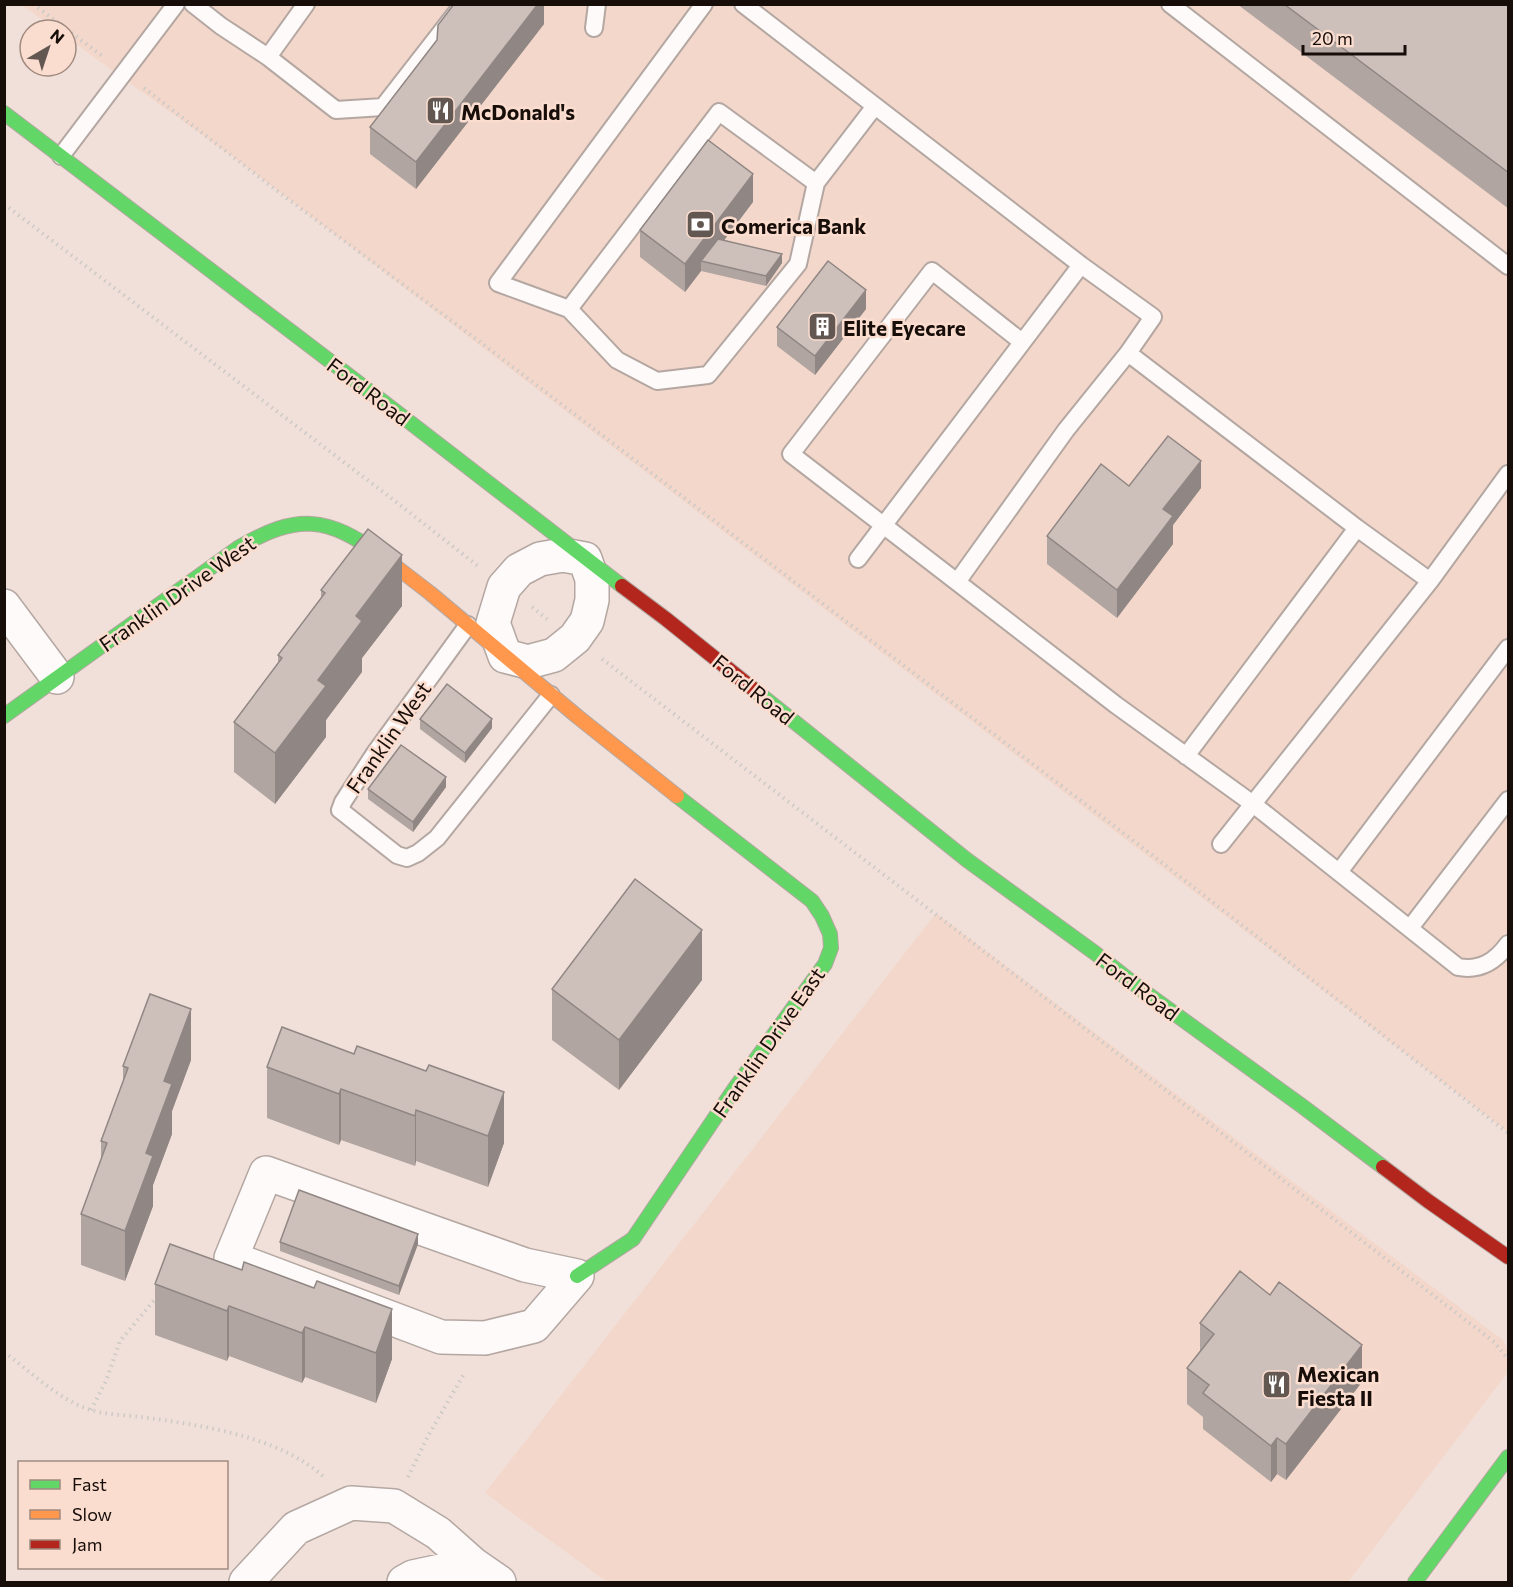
<svg xmlns="http://www.w3.org/2000/svg" width="1513" height="1587" font-family="Commissioner,sans-serif">
  <rect width="100%" height="100%" fill="#f1e0d9"/>
  <path fill="#f3d7ca" d="M22,5H1508V1132L248,168L66,37V30H57Z
    M936,913L1503,1340L1508,1351V1372L1348,1582H607L485,1493Z"/>
  <g fill="none" stroke-linecap="round" stroke-linejoin="round">
    <defs>
      <path id="lane" d="M193,4L221,26L268,57L336,110L383,107L463,4
        M704,4L498,283L569,309L617,360L657,381L708,375L798,264L816,183L875,106
        M743,4L1081,265L1153,317L1128,353L1357,528L1430,581L1221,844
        M1170,4L1508,266
        M594,28L597,4
        M268,57L306,4
        M61,156L176,4
        M569,309L719,112L816,183
        M1128,353L1066,430L957,582L1116,705L1253,804L1458,967C1480,971 1495,962 1508,944
        M858,559L1081,265
        M1430,581L1508,474
        M957,582L791,454L932,271L1022,342
        M468,625L375,753L343,802L340,810L397,855L407,858L418,853L437,838L551,695
        M1186,756L1357,528
        M1339,872L1508,648
        M1410,928L1508,800"/>
      <path id="street" d="M563,555L585,559L592,579V600L587,621L575,638L554,655L528,662L505,656L493,623L504,587L519,570L540,559Z
        M4,606L57,677
        M266,1173L525,1265L577,1276L534,1326L485,1338L441,1337L231,1258Z
        M473,1564L499,1582
        M246,1582L296,1528L351,1503L394,1506L438,1533L473,1564L413,1577L404,1582"/>
      <path id="fast" d="M4,113L381,400L622,586
        M752,688L967,860L1095,953L1142,990L1302,1106L1383,1167
        M4,716L238,548C297,513 327,516 382,556
        M577,1276L633,1239L735,1088L825,964L831,948L830,934L822,916L812,901L677,796
        M1415,1582L1508,1457"/>
      <path id="slow" d="M382,556L430,593L578,717L677,796"/>
      <path id="jam" d="M622,586L666,619L752,688
        M1383,1167L1428,1201L1508,1257"/>
    </defs>
    <use href="#lane" stroke="#b4a7a2" stroke-width="20"/>
    <use href="#street" stroke="#b4a7a2" stroke-width="36"/>
    <use href="#fast" stroke="#b4a7a2" stroke-width="16"/>
    <use href="#slow" stroke="#b4a7a2" stroke-width="16"/>
    <use href="#jam" stroke="#b4a7a2" stroke-width="16"/>
    <path stroke="#cdc9c7" stroke-width="4" stroke-dasharray="1.5 4.5" stroke-linecap="butt" d="M33,4L105,58
      M144,88L276,190L484,345L1156,858L1508,1133
      M4,204L391,498L478,566
      M532,607L547,619
      M602,659L1493,1341L1508,1359
      M4,1352C30,1371 60,1401 91,1410C107,1415 125,1415 141,1417C200,1425 280,1436 325,1478
      M91,1410L106,1381L120,1341L156,1298
      M408,1477L428,1436L465,1372"/>
    <use href="#lane" stroke="#fdfaf9" stroke-width="16"/>
    <use href="#street" stroke="#fdfaf9" stroke-width="33"/>
    <use href="#fast" stroke="#63d668" stroke-width="14"/>
    <use href="#slow" stroke="#ff974d" stroke-width="14"/>
    <use href="#jam" stroke="#b3261e" stroke-width="14"/>
  </g>
  <path fill="#b0a5a1" d="M544,4V24L416,189L370,154V127L437,40Z
    M1237,4H1509V209Z
    M753,202L724,240L782,263L766,286L701,271L685,292L640,257V230Z
    M866,309L815,375L777,346V327Z
    M1129,486L1201,488L1173,525V544L1117,618L1047,564V536Z
    M321,590L402,606L362,658V672L326,720V737L275,804L234,772V722L278,663V655L321,599Z
    M420,719L492,728L465,763L420,729Z
    M446,787L413,832L368,799V789Z
    M702,980L619,1090L552,1040V989Z
    M282,1027L504,1143L488,1187L416,1161L415,1166L341,1140L339,1145L267,1118V1067Z
    M191,1060L172,1111V1134L153,1185V1206L125,1281L81,1265V1214L101,1160V1141L123,1081V1066Z
    M280,1242L418,1244L399,1295L280,1251Z
    M242,1270L392,1359L376,1403L305,1377L302,1383L229,1356L227,1361L155,1335V1284Z
    M1200,1323L1362,1382L1286,1480L1277,1474L1271,1482L1203,1429V1417L1187,1404V1368L1200,1351Z"/>
  <path fill="#908683" d="M538,4H544V24L416,189V162Z
    M753,174V202L707,263L701,261V271L685,292V264Z
    M782,254V263L766,286V276Z
    M866,290V309L815,375V356Z
    M1201,461V488L1173,525V544L1117,618V590L1163,509Z
    M402,555V606L362,658V672L326,720V737L275,804V753L356,616Z
    M492,719V728L465,763V753Z
    M446,777V787L413,832V822Z
    M702,930V980L619,1090V1040Z
    M191,1009V1060L172,1111V1134L153,1185V1206L125,1281V1231L164,1081Z
    M341,1089V1140L339,1145V1094Z
    M504,1092V1143L488,1187V1136Z
    M416,1110V1161L415,1166V1116Z
    M418,1234V1244L399,1295V1286Z
    M229,1306V1356L227,1361V1311Z
    M392,1309V1359L376,1403V1353Z
    M305,1327V1377L302,1383V1333Z
    M1362,1345V1382L1286,1480V1444Z
    M1277,1438V1474L1271,1482V1446Z"/>
  <path fill="#cdc0bb" stroke="#908683" stroke-width="1.5" d="M454,4H538L416,162L370,127L437,40L438,25Z
    M1284,4H1509V173Z
    M708,140L753,174L685,264L640,230Z
    M718,239L782,254L766,276L701,261Z
    M828,261L866,290L815,356L777,327Z
    M1168,436L1201,461L1163,509L1173,516L1117,590L1047,536L1101,464L1129,486Z
    M368,529L402,555L356,616L362,621L318,680L326,686L275,753L234,722L282,658L278,655L325,593L321,590Z
    M447,684L492,719L465,753L420,719Z
    M401,745L446,777L413,822L368,789Z
    M635,879L702,930L619,1040L552,989Z
    M150,994L191,1009L164,1081L172,1084L146,1153L153,1156L125,1231L81,1214L107,1143L101,1141L128,1068L123,1066Z
    M282,1027L354,1054L357,1046L426,1071L429,1065L504,1092L488,1136L416,1110L415,1116L341,1089L339,1094L267,1067Z
    M299,1190L418,1234L399,1286L280,1242Z
    M170,1244L242,1270L244,1262L314,1288L317,1281L392,1309L376,1353L305,1327L302,1333L229,1306L227,1311L155,1284Z
    M1240,1271L1270,1295L1279,1282L1362,1345L1286,1444L1277,1438L1271,1446L1203,1393L1209,1385L1187,1368L1214,1334L1200,1323Z"/>
  <defs>
    <symbol id="restaurant-square" viewBox="-11 -11 22 22"><rect x="-9" y="-9" width="18" height="18" rx="4" fill="#635752" stroke="#fbddcf"/><path d="M-5-6h1v4h1v-4h1v4h1v-4h1v5L-1.5 .5V6h-2V.5L-5-1ZM5-6V6H3V1.5H1.5Q1.5-4 5-6Z" fill="#fff"/></symbol>
    <symbol id="bank-square" viewBox="-11 -11 22 22"><rect x="-9" y="-9" width="18" height="18" rx="4" fill="#635752" stroke="#fbddcf"/><path d="M-6-4H6V4H-6ZM0-2.3a2.3 2.3 0 1 0 0 4.6a2.3 2.3 0 1 0 0-4.6Z" fill="#fff"/></symbol>
    <symbol id="building-square" viewBox="-11 -11 22 22"><rect x="-9" y="-9" width="18" height="18" rx="4" fill="#635752" stroke="#fbddcf"/><path d="M-4-6H4V6H1V3H-1V6H-4ZM-2.5-4.3h1.7v1.8h-1.7ZM.8-4.3h1.7v1.8H.8ZM-2.5-1h1.7V.8h-1.7ZM.8-1h1.7V.8H.8Z" fill="#fff"/></symbol>
  </defs>
  <g fill-rule="evenodd">
    <use href="#restaurant-square" x="424" y="94" width="33" height="33"/>
    <use href="#bank-square" x="684" y="208" width="33" height="33"/>
    <use href="#building-square" x="806" y="310" width="33" height="33"/>
    <use href="#restaurant-square" x="1260" y="1368" width="33" height="33"/>
  </g>
  <g text-anchor="middle" dominant-baseline="central" stroke-width="5" stroke-linejoin="round" paint-order="stroke">
    <g font-size="21" font-weight="bold" fill="#170d09" stroke="#fbddcf" text-anchor="start">
      <text x="461" y="111">McDonald's</text>
      <text x="721" y="225">Comerica Bank</text>
      <text x="843" y="327">Elite Eyecare</text>
      <text x="1297" y="1373">Mexican<tspan x="1297" dy="24">Fiesta II</tspan></text>
    </g>
    <g font-size="21" fill="#170d09" stroke="#fbddcf">
      <text transform="translate(369 391) rotate(37)">Ford Road</text>
      <text transform="translate(177 593) rotate(-35)">Franklin Drive West</text>
      <text transform="translate(754 689) rotate(39)">Ford Road</text>
      <text transform="translate(388 737) rotate(-55)">Franklin West</text>
      <text transform="translate(1138 986) rotate(37)">Ford Road</text>
      <text transform="translate(768 1042) rotate(-55)">Franklin Drive East</text>
    </g>
  </g>
  <rect width="1513" height="1587" fill="none" stroke="#170d09" stroke-width="12"/>
  <rect x="18" y="1461" width="210" height="108" fill="#fbddcf" stroke="#a08a80" stroke-width="1.5"/>
  <rect x="30" y="1480" width="30" height="9" fill="#63d668" stroke="#a08a80" stroke-width="1.5"/>
  <text x="72" y="1491" font-size="18" fill="#170d09">Fast</text>
  <rect x="30" y="1510" width="30" height="9" fill="#ff974d" stroke="#a08a80" stroke-width="1.5"/>
  <text x="72" y="1521" font-size="18" fill="#170d09">Slow</text>
  <rect x="30" y="1540" width="30" height="9" fill="#b3261e" stroke="#a08a80" stroke-width="1.5"/>
  <text x="72" y="1551" font-size="18" fill="#170d09">Jam</text>
  <g transform="translate(48 48) rotate(39)"><circle r="28" fill="#fbddcf" stroke="#a08a80" stroke-width="1.5"/>
  <path d="M0-4.5L10 22L0 15L-10 22Z" fill="#635752"/>
  <text y="-9" font-size="16" font-weight="bold" text-anchor="middle" fill="#170d09">N</text>
  </g>
  <path d="M1303 45v9h102v-9" fill="none" stroke="#170d09" stroke-width="3"/>
  <text x="1312" y="45" font-size="18" fill="#170d09" stroke="#fbddcf" stroke-width="4.5" paint-order="stroke">20 m</text>
</svg>
